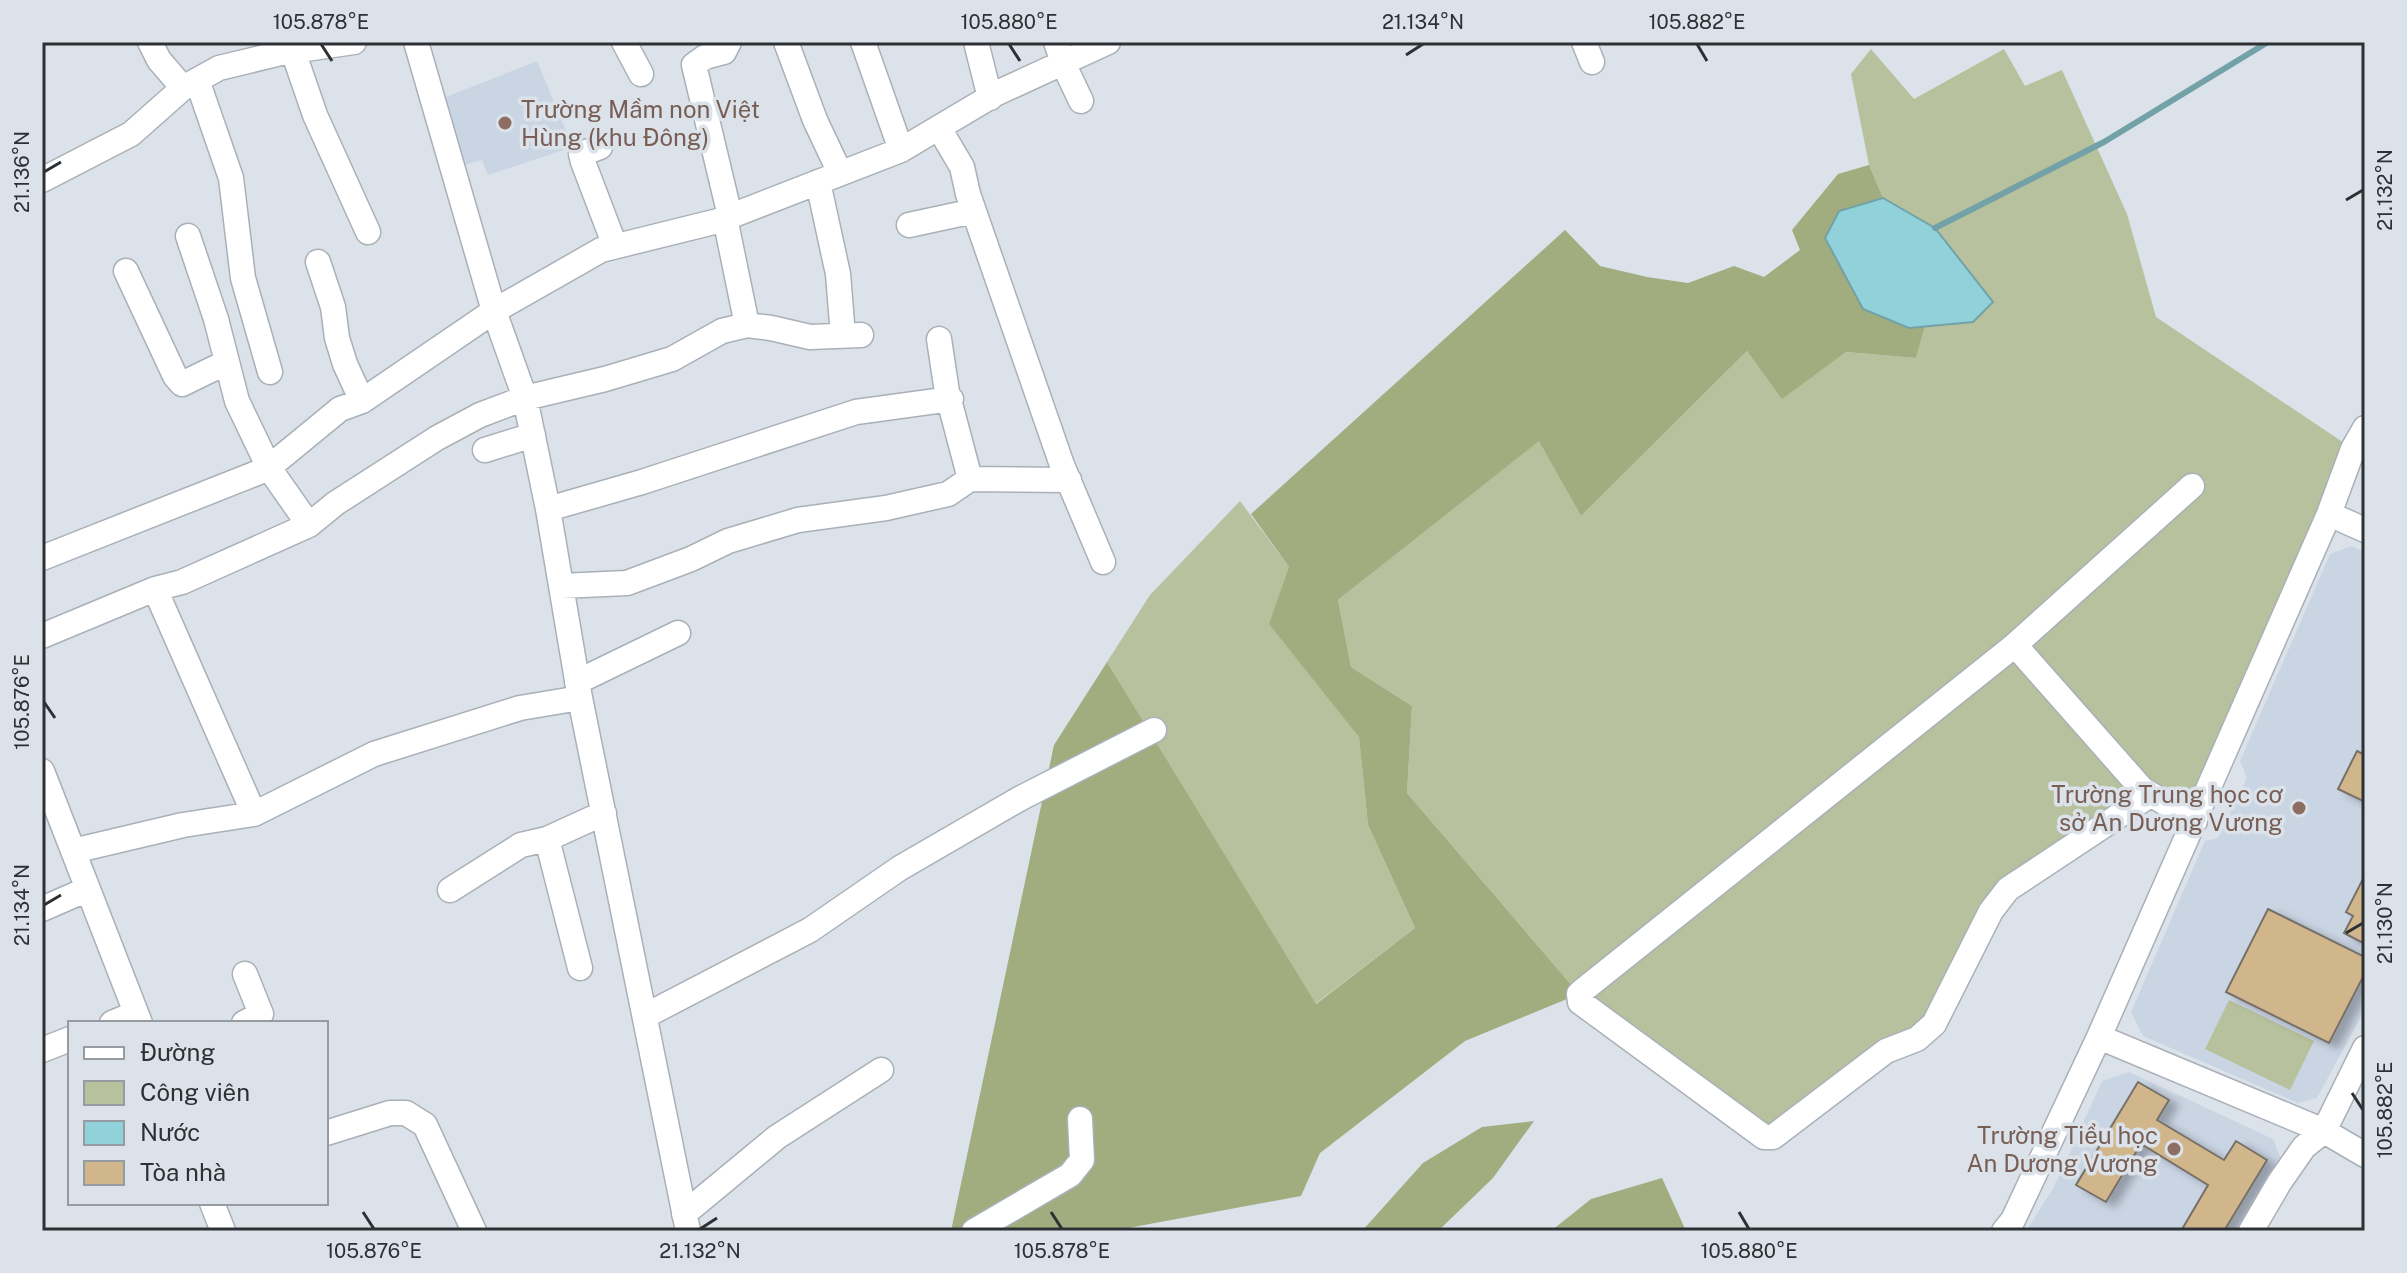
<svg xmlns="http://www.w3.org/2000/svg" width="2407" height="1273" font-family="'Public Sans',sans-serif">
  <defs>
    <filter id="shadow"><feDropShadow dx="9" dy="5" stdDeviation="4" flood-color="#0004"/></filter>
  </defs>
  <rect width="100%" height="100%" fill="#dbe2ea"/>
  <path fill="#cad5e4" d="M537,61L573,147L488,175L482,160L461,166L441,99Z
    M2351,546L2365,552V1009L2317,1098L2298,1103L2143,1036L2131,1012L2205,841L2218,838L2247,778L2240,761L2330,554Z
    M2129,1072L2273,1139L2281,1159L2238,1231H2026L2054,1187L2102,1081Z"/>
  <path fill="#b8c19d" d="M1871,49L1914,99L2004,49L2025,86L2062,70L2127,214L2156,317L2353,449L2195,821L2149,795L1999,898L1925,1033L1773,1137L1579,994L1407,793L1412,706L1351,667L1338,600L1539,440L1581,516L1747,351L1782,398L1846,352L1916,358L1925,327L1973,322L1993,302L1935,228L1883,198L1869,165L1851,74Z
    M1240,501L1289,567L1332,701L1359,737L1368,825L1415,928L1315,1004L1107,662L1150,595Z
    M2229,1000L2314,1041L2290,1090L2205,1049Z"/>
  <path fill="#a1ad7e" d="M1869,165L1883,198L1839,211L1909,328L1925,327L1916,358L1846,352L1782,399L1747,351L1581,516L1539,441L1338,600L1351,667L1412,706L1407,793L1579,994L1465,1041L1320,1153L1301,1196L1112,1231H951L1054,745L1107,662L1316,1004L1415,928L1368,825L1359,737L1269,624L1289,567L1251,514L1565,230L1600,266L1647,277L1688,283L1734,266L1764,277L1800,250L1792,230L1838,174Z
    M1534,1121L1493,1178L1438,1231H1362L1423,1163L1482,1127Z
    M1662,1178L1686,1231H1551L1591,1199Z"/>
  <path fill="#91d1d9" stroke="#73a1a8" stroke-width="2" d="M1883,198L1935,228L1993,302L1973,322L1909,328L1863,309L1825,238L1839,211Z"/>
  <g fill="none" stroke-linecap="round" stroke-linejoin="round">
    <path stroke="#73a1a8" stroke-width="6" d="M1935,228L2104,142L2268,42"/>
  </g>
  <path fill="#d2b68b" stroke="#767068" stroke-width="2" filter="url(#shadow)" d="M2357,751L2365,755V802L2338,789Z
    M2365,875V944L2344,933L2353,916L2346,912Z
    M2268,909L2365,957V973L2329,1043L2226,992Z
    M2138,1082L2169,1100L2157,1120L2224,1160L2236,1141L2267,1160L2224,1231H2181L2208,1185L2141,1144L2106,1202L2076,1185Z"/>
  <g fill="none" stroke-linecap="round" stroke-linejoin="round">
    <defs>
      <path id="minor" d="M150,42L159,60L183,88
        M416,42L494,311L525,398L548,509L580,698L688,1231
        M624,42L641,74
        M729,42L724,52L705,57L694,65L730,216
        M786,42L815,120L840,173
        M863,42L901,150
        M976,42L990,98
        M1056,42L1063,63L1081,101
        M1584,42L1592,62
        M293,51L315,115L368,232
        M197,80L231,178L243,278L270,372
        M939,128L962,167L968,194L1062,465L1103,562
        M600,147L581,154L583,162L615,246
        M42,180L131,134L183,88L219,68L285,52L354,42
        M818,182L838,274L843,336
        M725,218L747,325
        M909,225L974,211
        M188,236L216,319L237,401L269,468L309,525
        M318,262L333,307L337,338L345,364L362,401
        M126,271L175,376L182,384L227,362
        M939,339L947,392L970,479
        M485,450L533,435
        M548,509L642,482L856,412L951,399
        M2329,514L2365,530
        M42,558L267,469L340,409L362,401L494,311L601,250L718,221L901,150L997,93L1108,42
        M561,586L627,583L691,559L728,541L798,520L886,508L948,494L970,479L1069,480
        M155,589L254,814
        M42,636L155,589L182,582L309,525L336,503L437,438L480,415L525,398L605,379L672,359L722,331L747,325L771,328L810,337L861,335
        M2015,645L2142,789L2195,821
        M577,682L678,633
        M42,771L140,1023
        M2150,795L2008,889L1991,911L1934,1024L1917,1039L1886,1051L1773,1137H1764L1580,1002L1579,994L1582,991L2015,645L2192,486
        M547,839L580,968
        M73,851L183,825L254,814L374,754L520,708L580,698
        M450,890L521,845L547,839L604,813
        M42,909L88,889
        M645,1016L810,930L900,868L1021,798L1154,730
        M112,1023L136,1013
        M244,1023L261,1014L245,974
        M2099,1037L2324,1131L2365,1155
        M42,1050L70,1039
        M326,1133L390,1113H406L425,1125L474,1231
        M212,1203L223,1231
        M684,1214L777,1137L881,1070
        M974,1231L1070,1175L1082,1160L1080,1119
        M2004,1231L2013,1220L2099,1037L2329,514L2353,449L2365,428
        M2251,1231L2279,1183L2304,1147L2324,1131L2365,1048"/>
    </defs>
    <use href="#minor" stroke="#aab0b8" stroke-width="27"/>
    <use href="#minor" stroke="#fff" stroke-width="24"/>
  </g>
  <path fill="none" stroke="#2e3134" stroke-width="3" d="M321,44L332,61M1009,44L1020,61M1697,44L1707,61M1406,55L1423,44M44,172L61,162M2346,200L2363,190M44,702L55,718M44,905L61,895M2346,933L2363,923M2352,1093L2363,1110M363,1212L374,1229M1051,1212L1062,1229M1739,1212L1749,1229M700,1229L717,1218"/>
  <g fill="#8d6e63" stroke="#dbe2ea" stroke-width="3">
    <circle cx="505" cy="123" r="8"/>
    <circle cx="2299" cy="808" r="8"/>
    <circle cx="2174" cy="1149" r="8"/>
  </g>
  <g text-anchor="middle" dominant-baseline="central" stroke-width="7" stroke-linejoin="round" paint-order="stroke">
    <g font-size="24" fill="#785e54" stroke="#dbe2ea" text-anchor="end">
      <text x="521" y="109" text-anchor="start">Trường Mầm non Việt<tspan x="521" dy="28">Hùng (khu Đông)</tspan></text>
      <text x="2283" y="794">Trường Trung học cơ<tspan x="2283" dy="28">sở An Dương Vương</tspan></text>
      <text x="2158" y="1135">Trường Tiểu học<tspan x="2158" dy="28">An Dương Vương</tspan></text>
    </g>
  </g>
  <rect width="2407" height="1273" fill="none" stroke="#dbe2ea" stroke-width="88"/>
  <rect x="68" y="1021" width="260" height="184" fill="#dbe2ea" stroke="#969ba1" stroke-width="2"/>
  <rect x="84" y="1047" width="40" height="12" fill="#ffffff" stroke="#969ba1" stroke-width="2"/>
  <text x="140" y="1061" font-size="24" fill="#2e3134">Đường</text>
  <rect x="84" y="1081" width="40" height="24" fill="#b8c19d" stroke="#969ba1" stroke-width="2"/>
  <text x="140" y="1101" font-size="24" fill="#2e3134">Công viên</text>
  <rect x="84" y="1121" width="40" height="24" fill="#91d1d9" stroke="#969ba1" stroke-width="2"/>
  <text x="140" y="1141" font-size="24" fill="#2e3134">Nước</text>
  <rect x="84" y="1161" width="40" height="24" fill="#d2b68b" stroke="#969ba1" stroke-width="2"/>
  <text x="140" y="1181" font-size="24" fill="#2e3134">Tòa nhà</text>
  <rect x="44" y="44" width="2319" height="1185" fill="none" stroke="#2e3134" stroke-width="3"/>
  <g font-size="20" text-anchor="middle" fill="#2e3134">
    <text x="321" y="29">105.878°E</text>
    <text x="1009" y="29">105.880°E</text>
    <text x="1423" y="29">21.134°N</text>
    <text x="1697" y="29">105.882°E</text>
    <text transform="translate(22 172) rotate(-90)" y="7">21.136°N</text>
    <text transform="translate(2385 190) rotate(-90)" y="7">21.132°N</text>
    <text transform="translate(22 702) rotate(-90)" y="7">105.876°E</text>
    <text transform="translate(22 905) rotate(-90)" y="7">21.134°N</text>
    <text transform="translate(2385 923) rotate(-90)" y="7">21.130°N</text>
    <text transform="translate(2385 1110) rotate(-90)" y="7">105.882°E</text>
    <text x="374" y="1258">105.876°E</text>
    <text x="700" y="1258">21.132°N</text>
    <text x="1062" y="1258">105.878°E</text>
    <text x="1749" y="1258">105.880°E</text>
  </g>
</svg>
